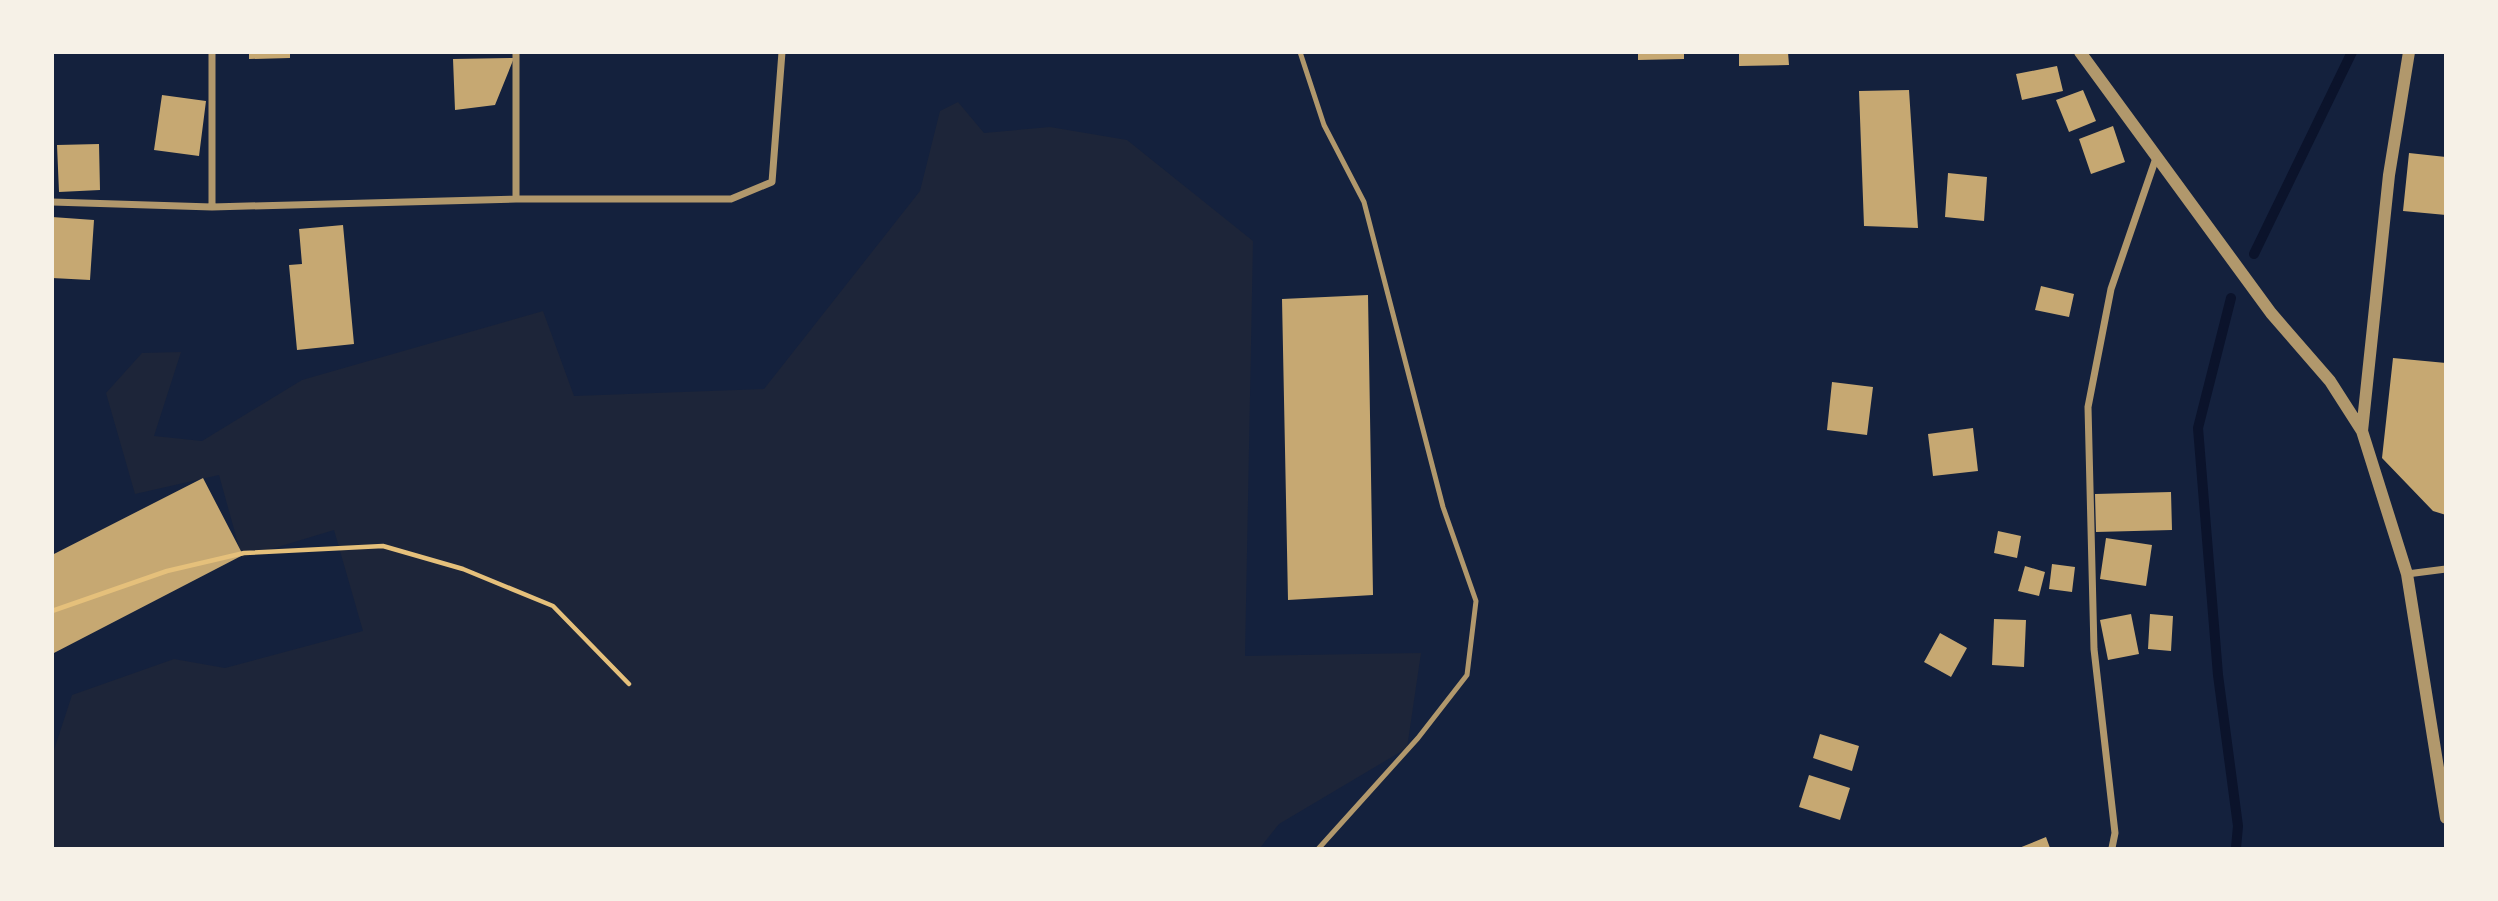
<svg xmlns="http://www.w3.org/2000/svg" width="2498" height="901" font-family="Barlow,sans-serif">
  <rect width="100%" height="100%" fill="#14213d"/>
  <path fill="#1d2539" d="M958,102L984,133L1050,127L1127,140L1253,241L1245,656L1421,653L1407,748L1279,824L1260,848H53V753L72,695L174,659L225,668L363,631L334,530L242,558L219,475L135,494L106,393L142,353L181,352L154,436L202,441L302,380L543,311L574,396L764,389L920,191L940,111Z"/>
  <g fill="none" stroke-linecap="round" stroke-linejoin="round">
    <path stroke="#0b132b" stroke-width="10" d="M2254,254L2352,52
      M2231,298L2198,428L2218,675L2238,826L2236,848"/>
  </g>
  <path fill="#c6a872" d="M249,52H290V58L249,59Z
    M1638,52H1684V59L1638,60Z
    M1739,52H1788L1789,65L1739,66Z
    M514,58L495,105L455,110L453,59Z
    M2057,66L2063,91L2022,100L2016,74Z
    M1909,90L1918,228L1864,226L1859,91Z
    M2083,90L2096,121L2069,132L2056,100Z
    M162,95L206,101L199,156L154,150Z
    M2113,126L2125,162L2091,174L2079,139Z
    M99,144L100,190L59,192L57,145Z
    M2409,153L2446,157V215L2403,211Z
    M1948,173L1987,177L1984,221L1945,217Z
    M52,217L94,220L90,280L52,278Z
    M343,225L354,344L297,350L289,265L302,264L299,229Z
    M2041,286L2074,294L2069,317L2035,310Z
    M1368,295L1373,595L1288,600L1282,299Z
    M2393,358L2446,363V515L2433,511L2382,458Z
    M1832,382L1873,387L1867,435L1827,430Z
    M1973,428L1978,471L1933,476L1928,434Z
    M203,478L243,555L52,654V555Z
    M2171,492L2172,530L2096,532L2095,494Z
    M1998,531L2021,536L2017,558L1994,553Z
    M2106,538L2152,545L2146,586L2100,579Z
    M2052,564L2075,567L2072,592L2049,589Z
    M2025,566L2045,572L2039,596L2018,591Z
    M2131,614L2139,654L2108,660L2100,620Z
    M2150,614L2173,616L2171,651L2148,649Z
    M1994,619L2026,620L2024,667L1992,665Z
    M1940,633L1967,648L1951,677L1924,662Z
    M1820,734L1859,746L1852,771L1813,758Z
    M1809,775L1850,788L1840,820L1799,807Z
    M2046,837L2050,848H2019Z"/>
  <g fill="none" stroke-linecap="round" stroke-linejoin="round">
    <path stroke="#e5c07b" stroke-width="4.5" d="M52,611L167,571L244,553L383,546L463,569L553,606L629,684"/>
    <path stroke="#b1986c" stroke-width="5" d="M1300,52L1324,125L1364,202L1443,507L1476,601L1467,675L1418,738L1319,848"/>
    <path stroke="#b1986c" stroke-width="7" d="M212,52V207
      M516,199V52
      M52,202L212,207L516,199H731L772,182L782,52
      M2407,574L2446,569
      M2112,848L2115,833L2094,649L2088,407L2111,289L2156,158"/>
    <path stroke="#b1986c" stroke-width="12" d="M2080,52L2271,313L2330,381L2362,431L2407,574L2446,818
      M2362,431L2389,175L2409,52"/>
  </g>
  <rect width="2498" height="901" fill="none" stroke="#f6f1e7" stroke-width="108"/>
</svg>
